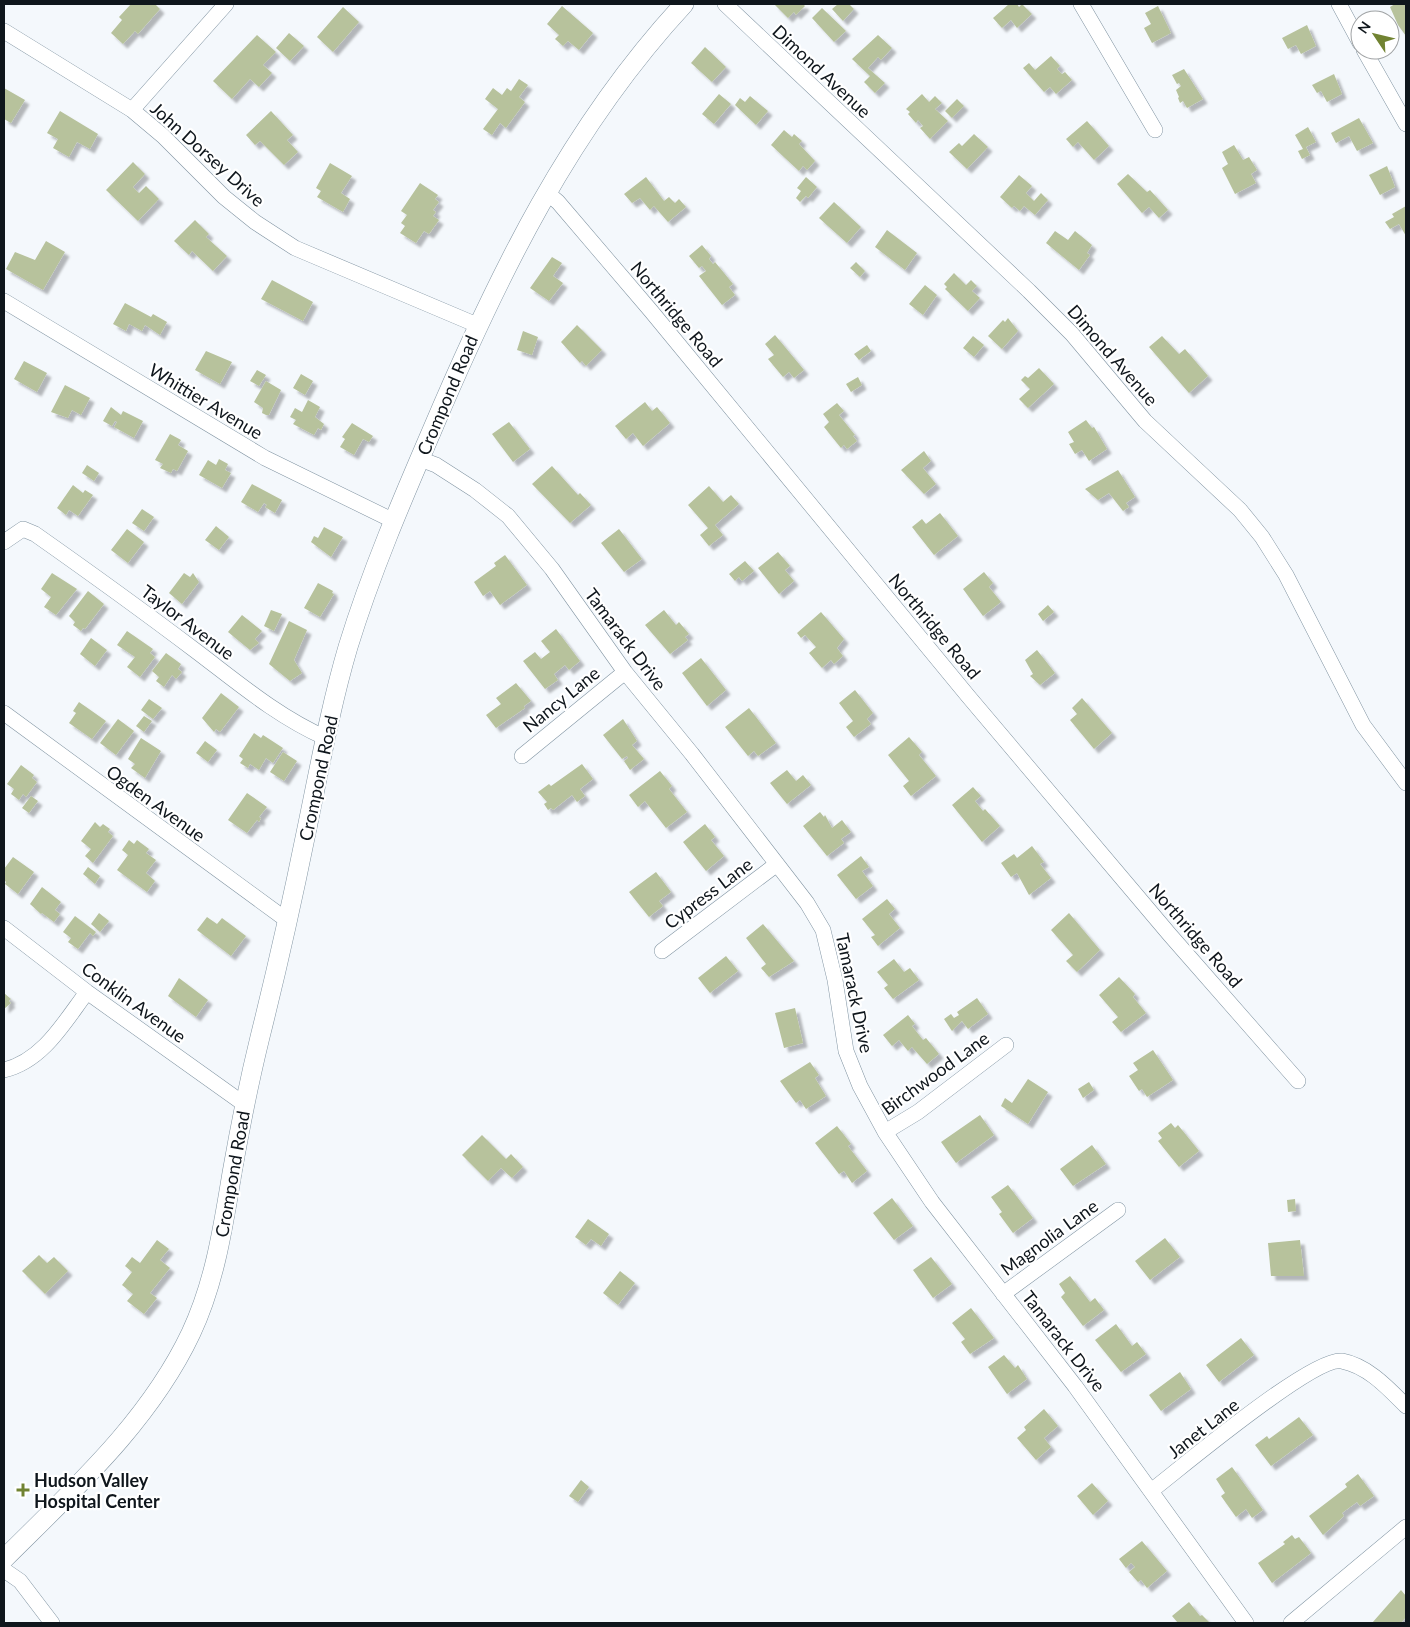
<svg xmlns="http://www.w3.org/2000/svg" width="1410" height="1627" font-family="Lato,sans-serif">
  <defs>
    <filter id="shadow"><feDropShadow dx="4.5" dy="4.5" stdDeviation="1" flood-color="#0004"/></filter>
  </defs>
  <rect width="100%" height="100%" fill="#f4f8fc"/>
  <path fill="#b7c29c" filter="url(#shadow)" d="M131,4H155L160,9L138,34L135,31L123,44L111,33L122,20L119,17Z
    M774,4H803L805,6L796,15L794,12L788,18Z
    M838,4H849L854,9L843,21L832,9Z
    M1009,4H1017L1019,7L1022,4L1032,14L1017,28L1011,20L1002,28L993,18Z
    M1395,4H1406V36L1398,25L1390,7Z
    M562,6L593,33L579,50L568,41L563,46L555,39L559,35L547,24Z
    M1158,6L1171,33L1152,43L1144,28L1151,24L1145,13Z
    M343,7L359,22L333,52L317,37Z
    M822,8L846,31L834,42L812,18Z
    M1307,25L1316,46L1301,54L1296,45L1288,49L1282,38Z
    M289,33L304,46L290,61L276,48Z
    M257,35L276,52L263,65L272,73L259,87L250,79L232,99L213,81Z
    M878,35L892,48L881,60L878,57L868,68L885,83L875,93L864,82L870,76L852,59Z
    M705,47L726,67L712,82L691,63Z
    M1051,56L1060,66L1057,69L1062,74L1065,72L1072,80L1056,94L1050,87L1044,92L1023,68L1029,63L1035,70Z
    M1184,69L1203,99L1187,108L1183,101L1180,103L1178,98L1179,97L1176,90L1181,86L1179,83L1177,84L1172,75Z
    M1334,74L1342,94L1327,102L1321,91L1317,93L1312,85Z
    M519,79L528,85L519,97L525,102L506,128L500,123L492,135L483,129L498,109L485,99L493,88L502,95L507,88L511,91Z
    M4,88L25,100L11,123L4,119Z
    M719,94L731,104L714,124L702,114Z
    M922,94L929,102L935,96L942,103L935,109L948,121L930,139L920,128L923,126L918,120L916,123L908,114L910,112L906,109Z
    M750,96L768,111L756,125L735,105L740,98L745,102Z
    M957,99L964,106L952,118L945,111Z
    M60,111L98,134L90,149L77,142L69,157L53,148L58,139L47,133Z
    M271,111L293,135L287,140L298,152L284,165L260,141L255,145L246,135Z
    M1359,118L1373,143L1357,151L1349,136L1336,143L1331,133Z
    M1087,121L1109,146L1094,160L1078,142L1073,147L1066,139Z
    M1308,127L1316,142L1306,147L1310,155L1302,159L1298,151L1303,149L1295,135Z
    M784,130L792,137L794,134L802,141L799,144L815,161L807,170L803,166L799,171L771,145Z
    M974,134L988,147L967,169L949,152L959,143L962,146Z
    M1234,145L1243,160L1249,157L1257,170L1251,174L1256,183L1235,194L1222,168L1228,164L1222,152Z
    M133,162L145,174L133,187L139,193L146,186L159,199L138,221L106,190Z
    M330,163L352,176L341,193L350,199L343,212L317,197L321,191L316,188Z
    M1387,166L1395,187L1380,195L1369,175Z
    M1128,174L1147,192L1150,190L1168,210L1159,218L1149,207L1142,213L1117,184Z
    M1019,175L1032,186L1026,193L1034,201L1041,193L1048,200L1035,215L1024,206L1020,211L1014,206L1012,208L1000,197Z
    M646,177L664,201L669,197L675,203L679,199L686,207L668,222L654,206L650,210L640,198L632,203L624,194Z
    M806,177L817,187L808,198L806,196L800,202L796,198L801,191L797,188Z
    M420,183L438,195L435,199L439,202L433,210L436,212L433,216L439,220L429,234L424,231L416,243L400,233L405,226L401,223L407,215L401,211Z
    M834,202L861,227L847,243L819,218Z
    M1406,206V236L1399,224L1390,229L1385,222L1394,217L1392,214Z
    M195,220L209,234L206,237L227,256L213,271L192,251L189,255L174,241Z
    M887,230L917,253L905,270L875,247Z
    M1055,231L1068,240L1075,231L1092,245L1087,253L1090,255L1079,270L1046,243Z
    M46,241L65,252L43,290L6,269L15,252L35,260Z
    M702,245L711,256L709,259L713,264L715,262L733,284L729,287L735,295L722,305L699,276L706,271L702,266L699,268L689,256Z
    M552,257L562,263L553,276L563,283L549,301L530,288Z
    M856,262L865,271L860,277L850,268Z
    M954,273L966,285L971,280L977,286L972,291L980,298L968,311L945,289L947,287L944,284Z
    M272,280L313,302L303,321L261,299Z
    M925,285L937,295L923,315L909,304Z
    M125,303L151,317L153,314L167,322L160,335L145,325L142,331L129,324L126,331L113,324Z
    M1008,318L1018,331L1002,349L988,336L1003,320L1005,322Z
    M577,325L602,350L586,366L582,361L580,363L561,342Z
    M523,331L538,337L532,355L517,350Z
    M775,335L804,370L794,378L789,372L783,377L768,359L774,355L765,344Z
    M973,336L984,345L974,357L963,348Z
    M1162,336L1179,354L1185,349L1208,376L1189,393L1149,347Z
    M867,345L871,351L859,360L854,354Z
    M206,351L232,362L220,384L195,370Z
    M24,361L47,373L37,392L14,379Z
    M1039,368L1054,384L1028,408L1019,399L1030,389L1021,380L1025,376L1028,378Z
    M257,370L266,375L259,386L250,381Z
    M301,374L313,381L305,395L293,388Z
    M858,377L862,385L851,392L846,384Z
    M266,381L281,390L269,415H266L262,413L263,408L254,402Z
    M65,385L90,398L81,415L72,410L68,418L51,412Z
    M308,400L320,407L315,417L324,424L321,430L318,428L314,435L293,424L296,420L290,417L295,408L302,412Z
    M645,402L652,411L657,407L670,423L643,446L633,433L626,439L615,426Z
    M837,403L844,411L839,415L855,435L853,436L857,441L847,449L844,445L841,448L824,427L829,422L823,414Z
    M111,407L121,415L123,411L143,421L134,438L114,427L117,422L115,421L112,426L103,421Z
    M1086,420L1092,428L1094,427L1107,449L1089,461L1082,450L1075,454L1069,444L1074,442L1068,432Z
    M509,422L530,449L513,462L492,434Z
    M352,423L373,436L369,442L363,439L354,455L340,447L345,439L342,437Z
    M170,434L181,440L178,445L188,451L177,471L173,469L171,473L160,468L163,464L155,460Z
    M924,451L931,461L923,468L936,484L924,494L901,470Z
    M219,459L228,464L225,470L231,473L222,488L199,475L208,460L216,465Z
    M87,465L99,473L94,481L82,473Z
    M552,466L578,495L580,493L591,505L570,523L532,484Z
    M1118,470L1135,497L1126,503L1129,507L1123,511L1109,493L1098,500L1085,489Z
    M252,484L282,500L275,513L265,507L267,505L264,503L258,512L241,502Z
    M73,485L83,493L85,490L93,495L78,516L69,510L66,515L57,508Z
    M709,486L723,502L731,495L739,504L715,525L723,535L709,546L700,535L708,528L688,505Z
    M142,509L154,517L144,531L132,523Z
    M940,513L958,536L934,555L912,527L922,519L926,524Z
    M216,526L229,537L219,550L205,540Z
    M324,527L343,537L331,557L311,542L314,536L318,538Z
    M127,529L144,542L128,563L111,550Z
    M619,529L642,559L624,572L601,543Z
    M778,552L790,566L785,570L794,581L779,594L758,568Z
    M505,555L527,585L500,605L490,591L483,596L474,582L496,566L494,563Z
    M745,561L754,571L742,581L739,577L735,581L729,574Z
    M984,572L993,583L989,587L1001,602L983,616L963,589Z
    M52,573L77,589L56,615L44,607L51,597L41,589Z
    M184,573L190,577L193,573L199,582L182,604L169,593Z
    M318,583L333,591L332,593L334,594L320,617L304,608Z
    M88,591L104,604L85,629L83,628L81,631L73,625L75,622L69,616Z
    M1048,605L1054,612L1043,621L1038,614Z
    M271,610L282,614L274,631L264,626Z
    M664,610L676,625L679,622L689,634L685,637L688,640L670,654L645,625Z
    M821,612L844,639L837,648L843,656L834,664L831,660L822,668L809,653L816,647L805,635L801,638L797,633Z
    M242,615L262,631L255,639L259,643L250,650L228,632Z
    M289,621L307,630L294,660L302,673L290,681L269,664Z
    M556,629L580,661L569,670L565,665L554,674L558,680L545,689L523,661L535,652L541,659L550,652L541,641Z
    M127,631L153,649L150,653L155,657L140,677L127,667L135,657L117,645Z
    M91,638L107,650L95,666L80,654Z
    M1037,650L1055,673L1040,685L1030,676L1033,674L1025,660Z
    M166,653L181,664L178,669L182,672L176,679L172,675L164,687L156,681L159,677L152,671Z
    M701,658L726,690L707,706L682,673Z
    M516,683L531,701L524,706L525,708L496,728L486,715L501,704L496,698Z
    M855,690L873,713L867,719L871,724L854,737L846,727L853,721L839,703Z
    M221,693L239,707L220,732L216,729L214,732L202,718Z
    M1082,698L1112,733L1094,749L1070,720L1077,714L1072,708Z
    M149,699L162,708L153,719L141,710Z
    M79,702L106,721L92,739L69,723L76,713L73,711Z
    M749,708L776,743L758,756L754,751L748,756L725,727Z
    M144,716L152,721L144,732L136,726Z
    M118,719L134,731L116,755L100,743Z
    M623,719L637,741L632,745L644,759L630,770L624,761L628,758L627,756L622,759L603,735Z
    M254,733L261,738L263,735L283,748L273,763L266,758L259,770L250,764L248,768L240,763L243,759L239,756Z
    M909,737L922,752L919,755L936,776L911,796L903,786L909,781L888,755Z
    M141,738L161,751L145,778L131,768L135,764L128,759Z
    M205,741L217,750L208,762L196,753Z
    M283,752L297,761L284,781L270,772Z
    M582,764L593,779L580,789L585,796L577,802L572,795L553,810L551,808L548,810L544,804L547,802L538,792L549,784L551,786Z
    M21,765L34,775L32,778L37,782L26,797L23,794L19,800L11,794L14,789L7,784Z
    M787,770L796,781L803,775L811,785L787,804L770,783Z
    M660,771L672,786L669,789L687,812L666,828L645,801L638,807L629,795Z
    M973,787L981,796L975,801L983,811L985,809L1000,826L982,842L952,805Z
    M247,793L267,807L259,817L261,818L259,822L257,820L247,833L228,820Z
    M31,796L38,801L29,813L22,808Z
    M820,812L824,817L825,815L832,828L842,820L851,832L841,839L844,843L827,856L803,826Z
    M95,822L100,827L103,824L110,829L108,832L113,836L93,863L85,856L91,849L81,841Z
    M705,824L715,837L711,840L724,856L706,871L683,842Z
    M129,840L134,844L137,840L149,849L146,853L156,860L146,873L155,881L147,892L117,870L128,855L122,850Z
    M1032,846L1044,862L1040,864L1051,878L1029,895L1017,873L1011,877L1001,863L1014,854L1017,858Z
    M861,856L869,867L862,871L873,886L856,899L837,875Z
    M13,857L34,872L18,894L5,884L6,882L4,880V869Z
    M88,867L100,876L95,884L83,874Z
    M656,872L671,892L659,901L663,906L649,917L629,892Z
    M42,887L61,902L55,910L60,914L54,922L42,913L41,914L30,904Z
    M887,899L895,909L889,914L900,928L878,946L871,937L875,935L862,919Z
    M99,913L109,921L100,932L91,924Z
    M1069,913L1100,950L1077,972L1066,961L1073,955L1051,930Z
    M75,916L96,932L93,936L90,933L78,949L68,942L71,938L63,932Z
    M207,917L217,924L222,918L246,936L231,956L197,930Z
    M763,924L794,961L769,977L761,968L766,964L746,938Z
    M726,956L738,971L710,993L698,978Z
    M894,959L904,972L910,968L919,980L893,999L884,988L888,985L877,972Z
    M1119,977L1135,994L1133,997L1146,1013L1121,1032L1112,1022L1118,1017L1099,995Z
    M179,978L208,1000L196,1017L168,996Z
    M4,993L11,999L9,1001L11,1003L4,1009Z
    M977,998L988,1014L968,1029L962,1021L952,1031L944,1019L951,1014L954,1018L959,1015L957,1012Z
    M795,1008L803,1043L784,1048L775,1013Z
    M908,1015L915,1024L912,1026L923,1040L926,1038L939,1054L927,1064L912,1047L908,1051L899,1040L892,1046L883,1035Z
    M1153,1050L1173,1080L1147,1097L1142,1089L1139,1091L1129,1076L1138,1070L1133,1063Z
    M810,1062L819,1075L815,1078L826,1096L806,1109L800,1100L796,1103L780,1081Z
    M1028,1079L1048,1092L1028,1124L1001,1106L1005,1098L1012,1103Z
    M1089,1082L1094,1090L1083,1098L1078,1089Z
    M980,1115L994,1135L956,1163L941,1142Z
    M1171,1123L1175,1128L1178,1125L1199,1151L1179,1167L1158,1141L1162,1138L1158,1133Z
    M837,1126L851,1144L848,1146L867,1171L852,1183L844,1171L839,1174L815,1143Z
    M482,1135L506,1159L511,1154L523,1167L512,1178L501,1168L488,1181L462,1155Z
    M1092,1145L1106,1164L1073,1186L1060,1169Z
    M1008,1185L1033,1218L1013,1233L999,1214L1002,1212L991,1197Z
    M892,1198L913,1226L894,1240L873,1213Z
    M1295,1199L1296,1211L1288,1212L1287,1200Z
    M588,1219L609,1234L601,1246L591,1239L586,1245L575,1237Z
    M1165,1238L1180,1257L1150,1280L1135,1261Z
    M157,1240L169,1249L160,1260L170,1268L150,1293L157,1298L144,1314L127,1301L133,1294L122,1285L132,1272L125,1266L132,1257L140,1263Z
    M1300,1240L1304,1276H1271L1268,1243Z
    M39,1255L47,1263L54,1257L68,1271L45,1294L22,1271Z
    M931,1257L952,1284L933,1298L913,1270Z
    M620,1271L635,1283L618,1305L603,1293Z
    M1070,1276L1090,1302L1095,1298L1104,1310L1083,1326L1061,1297L1065,1293L1059,1284Z
    M971,1308L994,1338L970,1354L961,1342L965,1339L952,1323Z
    M1116,1324L1132,1346L1137,1342L1146,1354L1121,1372L1095,1340Z
    M1241,1338L1254,1355L1219,1382L1206,1365Z
    M1004,1355L1015,1368L1018,1365L1027,1379L1007,1394L988,1367Z
    M1180,1372L1191,1389L1161,1411L1149,1395Z
    M1044,1409L1058,1426L1044,1438L1051,1447L1036,1460L1017,1438L1026,1430L1024,1427Z
    M1299,1417L1313,1435L1271,1466L1255,1445L1267,1436L1269,1439Z
    M1232,1467L1263,1510L1252,1518L1246,1509L1236,1517L1221,1496L1225,1493L1216,1479Z
    M1358,1474L1374,1496L1360,1506L1357,1502L1342,1513L1344,1516L1323,1535L1309,1516L1347,1487L1345,1484Z
    M581,1480L589,1487L578,1502L569,1496Z
    M1092,1483L1108,1501L1093,1515L1077,1496Z
    M1292,1535L1295,1539L1299,1537L1311,1553L1272,1583L1258,1563L1285,1544L1283,1542Z
    M1142,1541L1167,1571L1147,1588L1141,1580L1138,1582L1129,1572L1135,1567L1131,1563L1126,1568L1119,1559Z
    M1401,1590L1406,1596V1617L1401,1623H1372Z
    M1189,1602L1200,1616L1202,1615L1210,1623H1178L1172,1616Z"/>
  <g fill="none" stroke-linecap="round" stroke-linejoin="round">
    <defs>
      <path id="minor" d="M725,4L1029,291L1072,334L1145,421L1240,510L1262,537L1286,575L1363,725L1406,783
        M1081,4L1155,130
        M1339,4L1360,43
        M4,31L132,110L163,136L224,197L255,222L295,248L477,325
        M1364,50L1406,124
        M132,110L226,4
        M546,192L558,202L651,311L968,696L1170,935L1298,1081
        M4,301L265,458L394,521
        M420,459L436,465L475,490L508,516L552,569L625,672L692,754L807,903L823,930L835,980L846,1051L860,1086L885,1132L932,1202L1075,1386L1246,1623
        M4,542L23,529L35,534C89,572 143,611 196,651C237,682 278,717 326,738
        M4,713L288,921
        M522,756L625,672
        M4,928L87,992L244,1104
        M662,951L777,864
        M4,1070C43,1061 65,1021 87,992
        M885,1132L918,1112L1006,1045
        M1003,1294L1118,1210
        M1151,1491C1181,1468 1313,1356 1342,1361C1368,1366 1388,1388 1406,1406
        M4,1570L20,1581L52,1623
        M1291,1623L1406,1527"/>
      <path id="major" d="M4,1559C73,1490 149,1422 191,1333C215,1282 223,1227 232,1173C240,1127 249,1082 260,1037C277,969 292,902 306,833C319,771 330,708 348,647C371,572 402,500 433,428C498,275 570,127 684,4"/>
    </defs>
    <use href="#minor" stroke="#8194a2" stroke-width="16"/>
    <use href="#major" stroke="#8194a2" stroke-width="20"/>
    <use href="#minor" stroke="#fff" stroke-width="15"/>
    <use href="#major" stroke="#fff" stroke-width="19"/>
  </g>
  <path fill="#718332" stroke="#fff" stroke-width="2" d="M20.5 1482.5h5v5h5v5h-5v5h-5v-5h-5v-5h5z"/>
  <g text-anchor="middle" dominant-baseline="central" stroke-width="4.5" stroke-linejoin="round" paint-order="stroke">
    <g font-size="18" fill="#0f161c" stroke="#fff">
      <text transform="translate(822 71) rotate(43)">Dimond Avenue</text>
      <text transform="translate(208 154) rotate(42)">John Dorsey Drive</text>
      <text transform="translate(677 314) rotate(50)">Northridge Road</text>
      <text transform="translate(1113 355) rotate(49)">Dimond Avenue</text>
      <text transform="translate(447 395) rotate(-67)">Crompond Road</text>
      <text transform="translate(206 401) rotate(31)">Whittier Avenue</text>
      <text transform="translate(188 622) rotate(37)">Taylor Avenue</text>
      <text transform="translate(935 626) rotate(50)">Northridge Road</text>
      <text transform="translate(626 639) rotate(53)">Tamarack Drive</text>
      <text transform="translate(561 699) rotate(-39)">Nancy Lane</text>
      <text transform="translate(318 778) rotate(-78)">Crompond Road</text>
      <text transform="translate(156 803) rotate(36)">Ogden Avenue</text>
      <text transform="translate(708 893) rotate(-37)">Cypress Lane</text>
      <text transform="translate(1196 935) rotate(49)">Northridge Road</text>
      <text transform="translate(855 993) rotate(78)">Tamarack Drive</text>
      <text transform="translate(134 1002) rotate(36)">Conklin Avenue</text>
      <text transform="translate(935 1073) rotate(-36)">Birchwood Lane</text>
      <text transform="translate(232 1174) rotate(-80)">Crompond Road</text>
      <text transform="translate(1049 1237) rotate(-36)">Magnolia Lane</text>
      <text transform="translate(1064 1341) rotate(52)">Tamarack Drive</text>
      <text transform="translate(1203 1428) rotate(-38)">Janet Lane</text>
    </g>
    <g font-size="18" font-weight="bold" fill="#0f161c" stroke="#fff" text-anchor="start">
      <text x="34" y="1480">Hudson Valley<tspan x="34" dy="21">Hospital Center</tspan></text>
    </g>
  </g>
  <rect width="1410" height="1627" fill="none" stroke="#0f161c" stroke-width="10"/>
  <g transform="translate(1375 35) rotate(305)"><circle r="24" fill="#ffffff" stroke="#9fa2a4"/>
  <path d="M0-4L9 19L0 12L-9 19Z" fill="#718332"/>
  <text y="-8" font-size="14" font-weight="bold" text-anchor="middle" fill="#0f161c">N</text>
  </g>
</svg>
